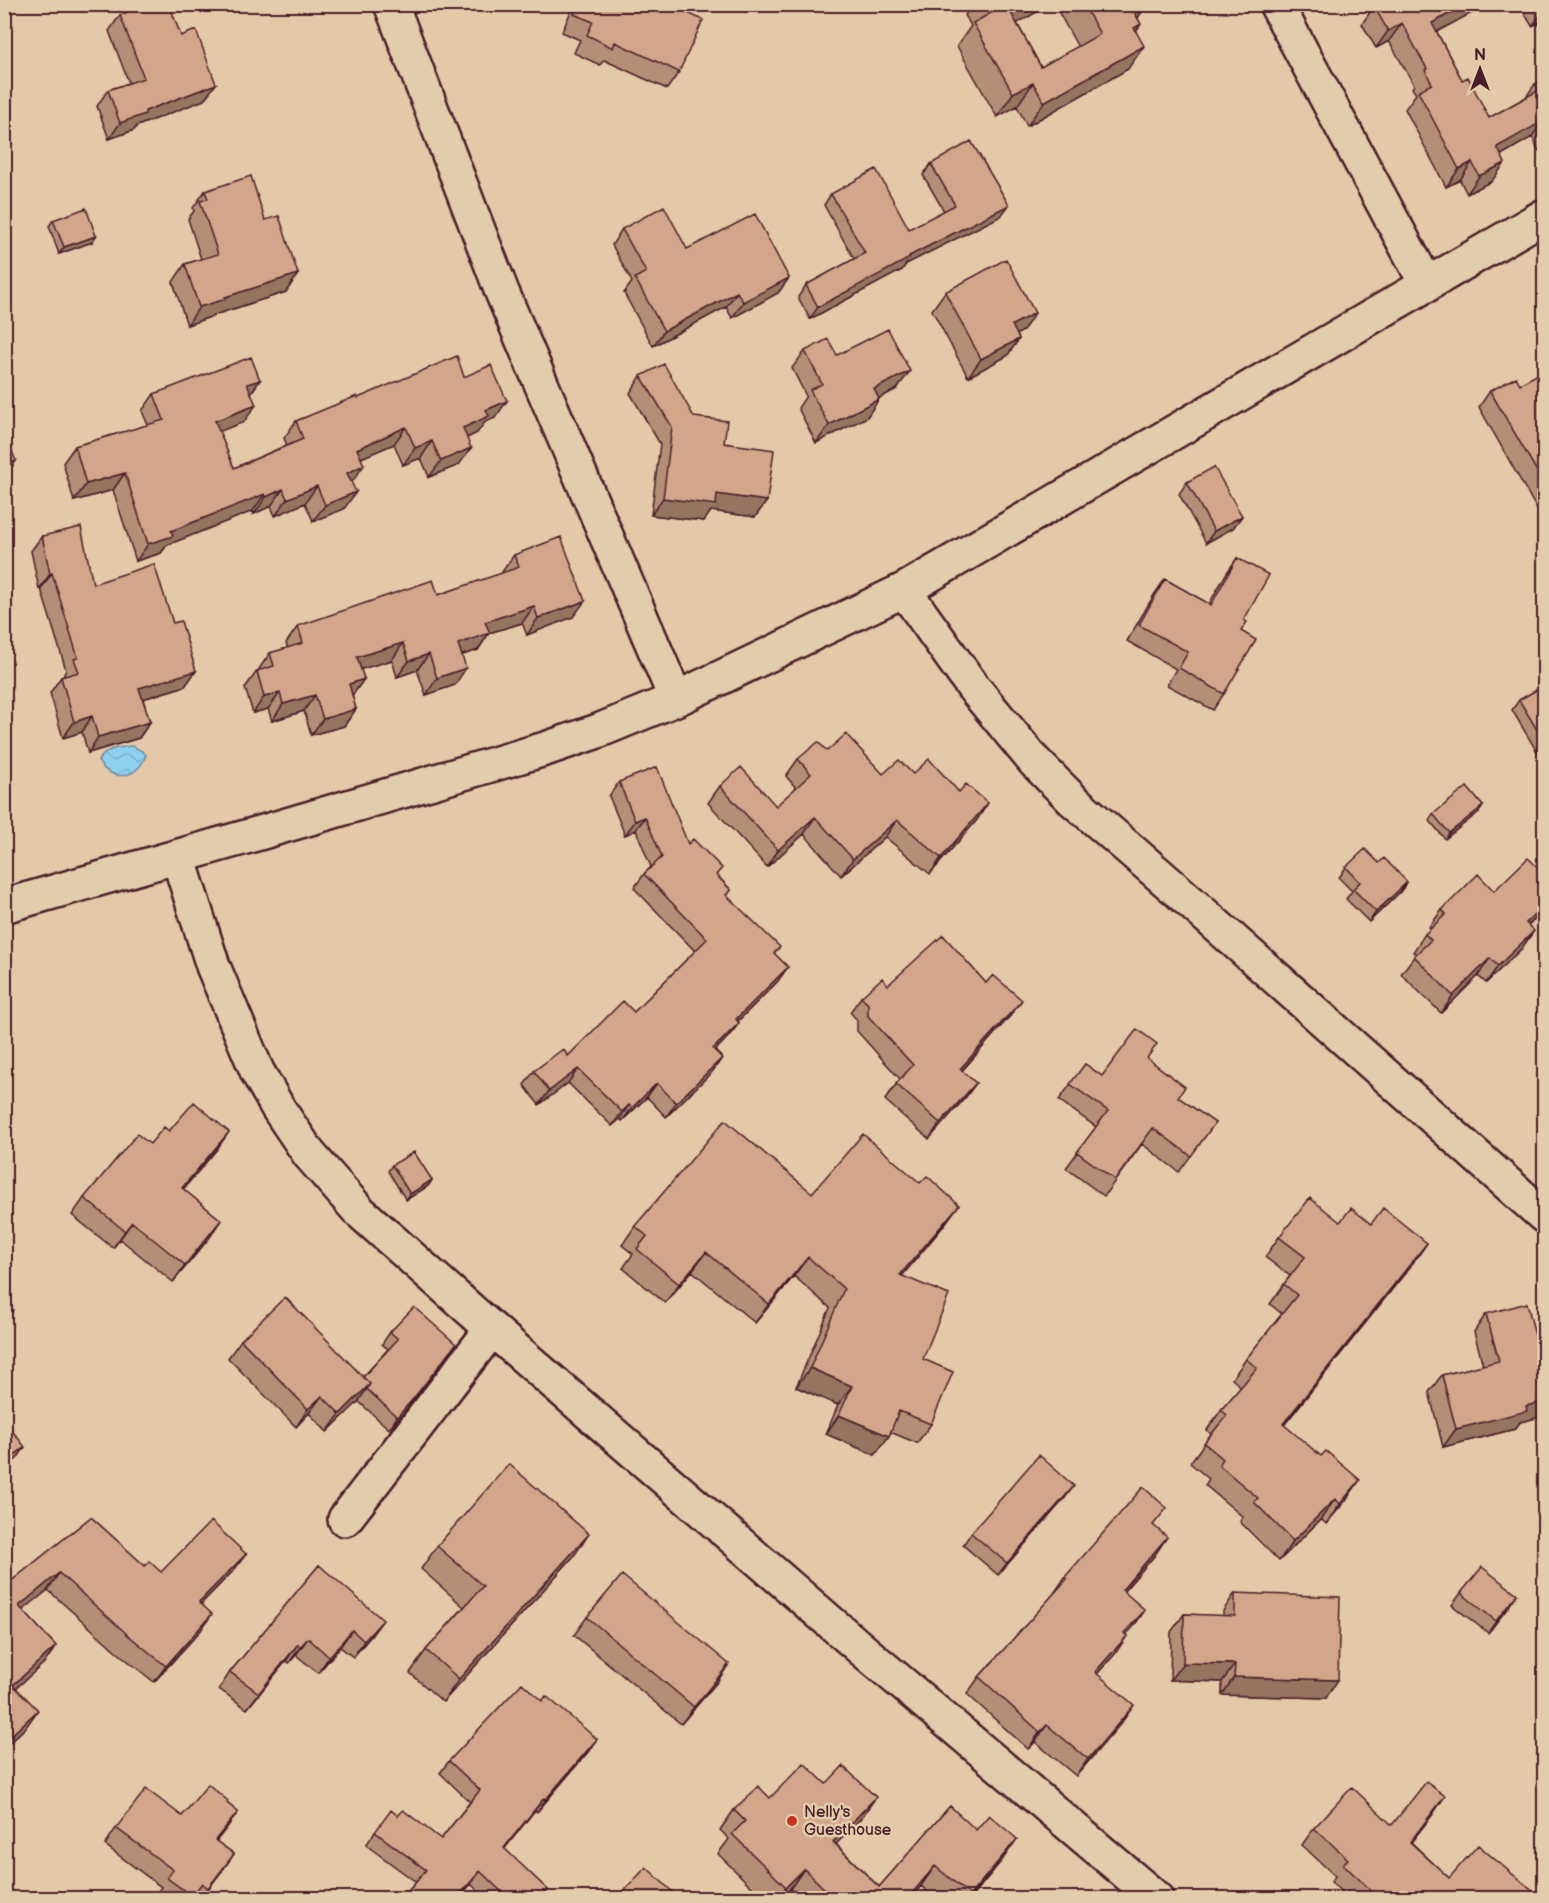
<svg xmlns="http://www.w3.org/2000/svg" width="1549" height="1903" font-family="'Balsamiq Sans',sans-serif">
  <defs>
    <pattern id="water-waves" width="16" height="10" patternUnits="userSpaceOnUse" patternTransform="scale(1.5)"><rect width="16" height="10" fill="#8dd1ee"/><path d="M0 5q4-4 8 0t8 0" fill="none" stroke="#7bb3cc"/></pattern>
  </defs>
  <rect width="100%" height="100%" fill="#e3c9a7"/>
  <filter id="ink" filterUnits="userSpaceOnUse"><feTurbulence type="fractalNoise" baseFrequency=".0167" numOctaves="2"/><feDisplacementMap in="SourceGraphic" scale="12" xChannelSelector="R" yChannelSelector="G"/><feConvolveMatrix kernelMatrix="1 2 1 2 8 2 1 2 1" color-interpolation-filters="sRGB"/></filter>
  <g filter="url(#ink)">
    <path fill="url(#water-waves)" stroke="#728aa0" stroke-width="1.5" d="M132,746L142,751L146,755C138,779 111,783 98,761C108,747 116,748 132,746Z"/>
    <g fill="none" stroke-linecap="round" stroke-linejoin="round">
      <defs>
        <path id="street" d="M391,4L502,292L676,699
          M1276,4L1427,285
          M904,590L973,687L1034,761L1073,800L1178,891L1544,1216
          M178,857L213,966L257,1071L278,1108L309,1154L359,1211L492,1329L858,1646L1156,1898
          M4,906L263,832L545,749L598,731L676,699L904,590L1544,216
          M345,1519L492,1329"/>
      </defs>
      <use href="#street" stroke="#4a1f2b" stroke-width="38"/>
      <use href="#street" stroke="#e1cdab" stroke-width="33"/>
    </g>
    <path fill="#b58e77" stroke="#4a1f2b" stroke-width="1.5" d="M574,4H676L675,7L679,72L667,89L604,60L600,65L574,53L580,40L562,32Z
      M973,4H1051L1017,23L1041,67L1078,47L1054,4H1146L1138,18L1136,32L1128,69L1027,126L1017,106L997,117L957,46L971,26L965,15Z
      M1519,4H1545V34L1538,23L1532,26Z
      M1374,6L1437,32L1462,80L1489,118L1526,97L1535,84L1545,79V148L1539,151L1532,137L1501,155L1492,181L1467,194L1460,180L1446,187L1405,109L1416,94L1412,88L1414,85L1389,41L1376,48L1362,24Z
      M120,15L204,100L137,126L134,130L109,139L97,106L108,90L129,83L109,31Z
      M931,164L1001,216L906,264L902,270L810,319L798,297L806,285L854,259L824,205L831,194L909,229L944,211L923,175Z
      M205,191L286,292L214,315L213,316L187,325L173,282L185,264L201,259L188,219L194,211L193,208Z
      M53,220L92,242L59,254L49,226Z
      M622,229L687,249L789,278L778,293L732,318L726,307L653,346L624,293L632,282L612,245Z
      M945,292L1023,331L1017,334L1019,339L1007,356L968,377L932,310Z
      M805,351L837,355L897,389L879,398L867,417L816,443L798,408L806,396L792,368Z
      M641,376L694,417L724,443L767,501L755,517L711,511L704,521L651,515L660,444L630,393Z
      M464,377L495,418L485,422L477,433L467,438L459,465L429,477L421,458L403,465L394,444L361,458L351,482L344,509L313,521L305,503L275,516L271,506L254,514L253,511L167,545L161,553L136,561L113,490L74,501L63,463L75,446L148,425L142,411L154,394L260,380L251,393L244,422L219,431L234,468L287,445L284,438L296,421L358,398Z
      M1545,377V510L1539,513L1479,407L1490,391L1520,384Z
      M1187,482L1242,516L1233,528L1206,543L1179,494Z
      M42,536L93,584L173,623L196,671L185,686L143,699L150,722L139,738L88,753L82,732L63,738L50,693L61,677L64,676V674L66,670L41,589H39L31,551Z
      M514,555L573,617L527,635L522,623L489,633L478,650L462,655L455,685L426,695L417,670L397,677L392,660L360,669L364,679L352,696L356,709L344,726L311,735L304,711L272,721L268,709L253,713L245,688L257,671L259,670V669L270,653L288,648L286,643L298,626L438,595L503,573L502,572Z
      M1237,558L1244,620L1224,694L1213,710L1167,685L1176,669L1127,641L1154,595L1165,579L1209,604L1226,574Z
      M1545,685V765L1512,710L1519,700Z
      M827,751L883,774H913L977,820L930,874L885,837L841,876L804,834L767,867L708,803L720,786L776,806L796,788L786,776L798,759Z
      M619,782L688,844L731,890L727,896L775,954L778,981L738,1021L739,1023L729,1036L715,1051L722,1058L712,1072L666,1117L647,1097L622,1121L620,1119L612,1126L568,1083L539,1105L524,1085L534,1071L568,1056L634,1012L695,951L634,888L644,874L651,867L636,830L625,835L609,796Z
      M1483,806L1479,812L1445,839L1429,820L1433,814Z
      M1379,863L1407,882L1400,892L1369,922L1346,899L1352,891L1339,878L1346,867Z
      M1545,874V909L1528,925L1522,948L1486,983L1478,976L1441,1013L1401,974L1416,954L1413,952L1425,934L1431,929L1429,927L1442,910Z
      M888,985L1011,1015L962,1071L976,1083L965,1098L929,1139L885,1100L900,1079L857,1031V1020L850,1012L861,997Z
      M1147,1058L1178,1097L1215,1123L1179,1172L1142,1144L1104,1196L1066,1168L1096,1127L1059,1100L1085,1064L1102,1076Z
      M169,1131L217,1149L183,1189L221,1220L210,1237L173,1282L120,1239L113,1248L72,1215L84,1198L150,1144Z
      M392,1165L432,1180L428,1186L406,1200L388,1171Z
      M812,1193L945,1224L902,1276L923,1359L931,1424L917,1443L890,1432L875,1455L826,1434L838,1405L796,1387L830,1308L794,1276L755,1323L692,1271L665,1303L623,1268L633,1254L622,1245L635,1226Z
      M1340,1222L1371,1224L1427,1243L1413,1263L1284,1425L1346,1500L1326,1524L1321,1519L1279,1561L1240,1522L1243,1517L1205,1485L1209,1479L1190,1463L1211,1434L1207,1430L1221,1410L1241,1387L1232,1379L1246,1359L1282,1314L1270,1304L1290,1276L1265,1257L1279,1237Z
      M1486,1314L1542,1364L1545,1363V1416L1520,1422L1515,1429L1443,1447L1429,1392L1442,1375L1483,1365L1474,1332Z
      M390,1332L447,1356L405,1411L389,1429L358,1401L327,1432L309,1413L296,1427L228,1358L241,1340L363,1377L388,1349L382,1344Z
      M1065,1498L998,1575L963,1545L971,1533Z
      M91,1517L145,1566L161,1572L246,1554L234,1570L201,1604V1630L154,1682L117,1652L48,1590L22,1610L56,1646L45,1662L16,1688L26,1727L4,1748V1587Z
      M1154,1526L1155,1555L1123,1592L1145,1610L1133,1627L1125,1635L1115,1654L1097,1674L1122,1722L1076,1776L1035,1742L1028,1749L967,1694L979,1677L1053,1595L1065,1577Z
      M437,1546L573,1557L443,1702L410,1673L426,1650L464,1607L421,1569Z
      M319,1565L371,1636L353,1657L340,1647L318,1673L296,1655L289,1663L286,1661L247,1709L219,1689L230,1672Z
      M1235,1593L1326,1698L1222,1695V1682L1170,1680L1171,1632L1184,1614L1223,1616V1611Z
      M1461,1593L1509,1606L1488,1633L1452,1605Z
      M587,1617L717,1682L681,1724L574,1635Z
      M588,1752L537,1812L535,1810L504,1849L548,1890L542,1899H486L471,1884L458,1899H401L416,1882L366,1845L375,1832L398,1816L441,1839L470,1802L440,1773L449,1761Z
      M770,1798L862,1817L836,1844L879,1887L950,1806L1003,1859L970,1899H936L921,1886L910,1899H801L790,1889L781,1899H764L718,1854L729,1839L720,1830L734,1810Z
      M227,1803L238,1812L216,1841L234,1854L201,1899H160L155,1895L161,1887L105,1845L116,1828L182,1816Z
      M1433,1814L1411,1842L1449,1878L1542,1899H1349L1331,1882L1335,1876L1302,1845L1314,1828L1392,1825Z"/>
    <path fill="#947461" stroke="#4a1f2b" stroke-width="1.5" d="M1026,4H1051L995,36L1011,13Z
      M1467,4H1488L1420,41L1432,23Z
      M1144,9L1128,32L1135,14Z
      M1545,9V13L1538,23L1532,26Z
      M1402,23L1389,41L1376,48L1388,31Z
      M1141,24L1125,47L1134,28Z
      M1144,46L1128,69L1027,126L1044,102Z
      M1033,83L1017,106L997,117L1013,93Z
      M216,84L204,100L137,126L134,130L109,139L120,123L145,111Z
      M1544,119L1532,137L1484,165L1497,147Z
      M1545,143V148L1539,151Z
      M1472,162L1460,180L1446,187L1459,169Z
      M1505,163L1492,181L1467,194L1479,176Z
      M1009,205L1001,216L906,264L902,270L810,319L818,307L909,256Z
      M96,236L92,242L59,254L64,247Z
      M298,274L286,292L214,315L213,316L187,325L199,307L225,297Z
      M789,278L778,293L732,318L743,302Z
      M737,292L726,307L653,346L664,331Z
      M1035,313L1023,331L1000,343L1012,325Z
      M1019,339L1007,356L968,377L981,359Z
      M910,371L897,389L862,407L874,389Z
      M260,380L248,397L247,384Z
      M879,399L867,417L816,443L829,425Z
      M507,401L495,418L485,422L477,433L451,445L463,428L486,410Z
      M256,405L244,422L203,438L215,421Z
      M406,427L394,444L345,465L357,449Z
      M432,441L421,458L403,465L415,448Z
      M471,448L459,465L429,477L441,461Z
      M16,461L4,478V466Z
      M364,465L352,482L335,489L347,473Z
      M125,473L113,490L74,501L86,484Z
      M317,486L305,503L275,516L287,499Z
      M283,489L271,506L254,514L266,497Z
      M356,492L344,509L313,521L325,505Z
      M265,494L253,511L167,545L161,553L136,561L148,544L171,531Z
      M717,494L767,501L755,517L711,511L704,521L651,515L663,498Z
      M1242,516L1233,528L1206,543L1214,531Z
      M52,573L41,589H39L50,574Z
      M585,601L573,617L527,635L538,618Z
      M534,606L522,623L489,633L478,650L447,660L458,644L485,622Z
      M403,643L392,660L345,674L357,657Z
      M429,654L417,670L397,677L409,661Z
      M466,668L455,685L426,695L437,678Z
      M196,671L185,686L129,703L139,688Z
      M364,679L352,696L349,684Z
      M280,693L268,709L253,713L264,697Z
      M315,695L304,711L272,721L283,704Z
      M356,709L344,726L311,735L323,719Z
      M92,716L82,732L63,738L74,722Z
      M150,722L139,738L88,753L98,737Z
      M988,803L977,820L930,874L941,858Z
      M1483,806L1479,812L1445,839L1449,833Z
      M645,817L636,830L625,835L635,821Z
      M815,817L804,834L767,867L778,850Z
      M897,820L885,837L841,876L853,859Z
      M1407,882L1400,892L1369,922L1376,912Z
      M1545,904V909L1513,940L1526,923Z
      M1534,931L1522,948L1486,983L1498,966Z
      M1490,958L1478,976L1441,1013L1453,996Z
      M788,967L778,981L726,1033L736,1019Z
      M1022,1000L1011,1015L949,1085L960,1069Z
      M739,1023L729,1036L703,1063L713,1049Z
      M722,1058L712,1072L666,1117L676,1103Z
      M578,1069L568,1083L539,1105L549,1091Z
      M657,1083L647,1097L622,1121L632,1108Z
      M976,1083L965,1098L929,1139L940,1123Z
      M629,1105L620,1119L612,1126L622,1112Z
      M229,1132L217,1149L170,1205L182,1188Z
      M432,1180L428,1186L406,1200L410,1194Z
      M959,1205L945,1224L887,1294L900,1275Z
      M221,1220L210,1237L173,1282L185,1265Z
      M132,1222L120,1239L113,1248L125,1231Z
      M1427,1243L1413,1263L1269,1444L1283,1424Z
      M706,1252L692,1271L665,1303L679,1284Z
      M808,1257L794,1276L755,1323L769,1304Z
      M13,1310L4,1322V1318Z
      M456,1344L405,1411L389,1429L397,1417Z
      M810,1368L852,1386L838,1405L796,1387Z
      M370,1384L358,1402L327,1432L340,1414Z
      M322,1396L309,1413L296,1427L308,1409Z
      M1545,1401V1416L1520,1422L1515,1429L1443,1447L1456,1429L1526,1406Z
      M839,1415L889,1436L875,1455L826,1434Z
      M25,1447L17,1459L4,1468V1463Z
      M1360,1480L1346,1500L1326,1524L1340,1504Z
      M1074,1486L1065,1498L998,1575L1007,1563Z
      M1335,1499L1321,1519L1279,1561L1293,1541Z
      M589,1534L573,1557L443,1702L459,1679Z
      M1167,1537L1155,1555L1110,1607L1122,1590Z
      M246,1554L234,1570L187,1618L199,1602Z
      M59,1573L48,1590L7,1623L19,1606Z
      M1517,1594L1509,1606L1488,1633L1496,1621Z
      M1145,1610L1133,1627L1112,1651L1124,1633Z
      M212,1614L201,1630L154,1682L166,1666Z
      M383,1620L371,1636L353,1657L364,1641Z
      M352,1630L340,1647L318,1673L329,1657Z
      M1127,1636L1115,1654L1083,1689L1095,1672Z
      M308,1638L296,1655L289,1663L300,1647Z
      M298,1644L286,1661L247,1709L259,1693Z
      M56,1646L45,1662L4,1699L13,1685Z
      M1183,1663L1235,1664L1222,1682L1170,1680Z
      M729,1664L717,1682L681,1724L694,1707Z
      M1234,1677L1338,1680L1326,1698L1222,1695Z
      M1134,1705L1122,1722L1076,1776L1088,1759Z
      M38,1710L26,1727L4,1748V1742Z
      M1047,1725L1035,1742L1028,1749L1040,1732Z
      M597,1739L588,1752L537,1812L546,1799Z
      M1445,1796L1433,1814L1398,1859L1410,1842Z
      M876,1797L862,1817L819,1862L833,1842Z
      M544,1798L535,1810L495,1861L504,1848Z
      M238,1812L226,1829L203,1857L215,1840Z
      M1017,1839L1003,1859L970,1899H968Z
      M234,1854L222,1871L200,1899L208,1888Z
      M935,1866L921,1886L910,1899H907Z
      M804,1869L790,1889L781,1899H778L786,1887Z
      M480,1871L471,1884L458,1899H456Z"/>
    <path fill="#d3a58a" stroke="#4a1f2b" stroke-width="1.5" d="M147,4H169L181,36L196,30L216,84L145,111V114L120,123L108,90L144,78L120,15Z
      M579,4H676L675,7L703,20L679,72L615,42L613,48L587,35L593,22L574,14Z
      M988,4H1026L1011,13L1041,67L1100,34L1083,4H1146L1144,9L1135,14L1141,24L1134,28L1144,46L1044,102L1033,83L1013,93L973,23L993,12Z
      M1377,4H1467L1432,23L1462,80L1468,77L1489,118L1539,90L1535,84L1545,79V120L1497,147L1505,163L1479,176L1472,162L1459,169L1418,91L1432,84L1425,70L1427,69L1402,23L1388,31L1374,6Z
      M971,141L1009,205L909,256L910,258L818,307L806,285L865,253L831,194L876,169L909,229L955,205L931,164Z
      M251,176L265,220L279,216L298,274L225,297L226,299L199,307L185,264L218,254L200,201L208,199L205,191Z
      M4,197L8,206L4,207Z
      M664,206L687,249L755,214L789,278L743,302L737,292L664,331L635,278L646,272L622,229Z
      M86,208L96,236L64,247L53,220Z
      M1006,259L1035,313L1012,325L1019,339L981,359L945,292Z
      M888,329L910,371L874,389L879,399L829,425L810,390L822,384L805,351L828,339L837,355Z
      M457,356L464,377L491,365L507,401L486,410L489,416L463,428L471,448L441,461L432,441L415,448L406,427L357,449L364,465L347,473L356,492L325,505L317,486L287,499L283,489L266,497L265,494L171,531L173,536L148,544L125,473L86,484L75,446L164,420L154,394L251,357L260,380L247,384L256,405L215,421L234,468L303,439L296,421L357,396L358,398Z
      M664,364L694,417L727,421L724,443L774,450L767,501L717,494L716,505L663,498L672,427L641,376Z
      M1542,372L1545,377V485L1490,391L1516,377L1520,384Z
      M4,431L16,461L4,466Z
      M1214,467L1242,516L1214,531L1187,482Z
      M81,527L93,584L154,564L173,623L181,621L196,671L139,688L150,722L98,737L92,716L74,722L61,677L79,672L74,659L78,658L52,573L50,574L42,536Z
      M561,537L585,601L538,618L534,606L485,622L490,633L458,644L466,668L437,678L429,654L409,661L403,643L357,657L364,679L349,684L356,709L323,719L315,695L283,704L280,693L264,697L257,671L274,666L270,653L303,643L298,626L433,580L438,595L519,567L514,555Z
      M1237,558L1269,575L1244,620L1247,622L1241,631L1256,640L1224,694L1179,668L1188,652L1139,625L1165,579L1211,605Z
      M1545,685V743L1519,700Z
      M846,734L883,774L899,760L913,774L929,759L959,792L966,784L988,803L941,858L897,820L853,859L815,817L778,850L720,786L741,767L776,806L811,774L798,759L818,742L827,751Z
      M657,767L688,844L693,839L722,868L716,875L731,890L726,895L780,947L774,953L788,967L736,1019L739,1023L713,1049L722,1058L676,1103L657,1083L632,1108L629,1105L622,1112L578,1069L549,1091L534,1071L563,1049L568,1056L623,1001L634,1012L707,939L644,874L662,857L645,817L635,821L619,782Z
      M1467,787L1483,806L1449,833L1433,814Z
      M1365,849L1379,863L1384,858L1407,882L1376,912L1353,889L1360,882L1346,867Z
      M1528,858L1545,874V904L1526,923L1534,931L1498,966L1490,958L1453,996L1414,956L1431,940L1425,934L1446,914L1442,910L1478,874L1494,891Z
      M943,935L986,983L993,975L1022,1000L960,1069L976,1083L940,1123L896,1084L913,1065L868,1016V1004L861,997L882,978L888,985Z
      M1137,1029L1157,1044L1147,1058L1185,1087L1178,1097L1215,1123L1191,1156L1153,1128L1115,1180L1077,1152L1108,1111L1070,1084L1085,1064L1102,1076Z
      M194,1102L229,1132L182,1188L221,1220L185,1265L132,1222L125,1231L84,1198L137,1134L150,1144L164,1127L169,1131Z
      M725,1120L812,1193L863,1134L920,1183L927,1176L959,1205L900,1275L949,1295L923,1359L953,1372L931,1424L899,1411L889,1436L839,1415L852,1386L810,1368L844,1289L808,1257L769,1304L706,1252L679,1284L637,1249L647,1236L635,1226Z
      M414,1152L432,1180L410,1194L392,1165Z
      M1310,1198L1340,1222L1351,1208L1371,1224L1383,1208L1427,1243L1283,1424L1321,1456L1326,1451L1360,1480L1340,1504L1335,1499L1293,1541L1254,1502L1258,1498L1219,1465L1223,1459L1204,1443L1227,1415L1221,1410L1257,1368L1246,1359L1297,1295L1284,1284L1305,1257L1279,1237Z
      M285,1297L370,1384L340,1414L322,1396L308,1409L241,1340Z
      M4,1300L13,1310L4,1318Z
      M1527,1303L1542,1364L1545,1363V1401L1526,1406L1527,1411L1456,1429L1442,1375L1499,1361L1486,1314Z
      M414,1307L456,1344L413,1399L397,1417L367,1389L370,1384L363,1377L398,1339L390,1332Z
      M4,1420L25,1447L4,1463Z
      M1039,1455L1074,1486L1007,1563L971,1533Z
      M509,1464L589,1534L459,1679L426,1650L483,1586L437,1546Z
      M1143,1487L1167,1508L1153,1525L1167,1537L1122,1590L1145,1610L1124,1633L1127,1636L1095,1672L1134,1705L1088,1759L1047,1725L1040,1732L979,1677L1067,1579L1065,1577Z
      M91,1517L145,1566L149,1561L161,1572L211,1521L246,1554L199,1602L212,1614L166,1666L128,1635L59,1573L19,1606L56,1646L13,1685L38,1710L4,1742V1587Z
      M319,1565L383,1620L364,1641L352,1630L329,1657L308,1638L300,1647L298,1644L259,1693L230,1672Z
      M1482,1567L1517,1594L1496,1621L1461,1593Z
      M622,1575L729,1664L694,1707L587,1617Z
      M1235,1593L1340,1597L1338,1680L1234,1677L1235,1664L1183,1663L1184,1614L1235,1616Z
      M522,1683L542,1701L546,1696L597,1739L546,1799L544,1798L504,1848L548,1890L540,1899H509L480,1871L456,1899H402L426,1870L375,1832L391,1810L398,1816L403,1810L441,1839L480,1790L449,1761Z
      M804,1763L826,1784L843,1766L876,1797L833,1842L879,1887L950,1806L976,1830L989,1815L1017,1839L970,1895L935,1866L907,1899H835L804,1869L786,1887L732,1834L745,1821L734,1810L758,1786L770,1798Z
      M1426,1782L1445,1796L1410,1842L1449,1878L1478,1845L1542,1899H1389L1386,1895L1383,1899H1380L1343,1864L1348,1859L1314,1828L1352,1787L1392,1825Z
      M208,1784L228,1801L227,1803L238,1812L215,1840L234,1854L208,1888L202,1883L192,1896L167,1878L173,1870L116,1828L146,1789L182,1816Z
      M646,1867L677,1896L675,1899H617Z"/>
  </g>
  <circle fill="#c8321e" stroke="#e1cdab" stroke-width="2" cx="792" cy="1821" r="6"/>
  <g text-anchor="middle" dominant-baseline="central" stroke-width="5" stroke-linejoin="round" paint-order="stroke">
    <g font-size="16" fill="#4a1f2b" stroke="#e1cdab" text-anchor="start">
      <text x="804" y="1812">Nelly's<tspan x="804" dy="18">Guesthouse</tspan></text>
    </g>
  </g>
  <rect width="1549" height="1903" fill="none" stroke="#e1cdab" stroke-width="24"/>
  <rect x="12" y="12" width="1525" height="1879" fill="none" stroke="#4a1f2b" stroke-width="2" filter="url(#ink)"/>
  <g transform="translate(1480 69)" stroke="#e1cdab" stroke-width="4.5" paint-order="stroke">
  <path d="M0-4.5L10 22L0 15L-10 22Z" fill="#4a1f2b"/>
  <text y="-9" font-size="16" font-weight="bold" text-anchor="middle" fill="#4a1f2b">N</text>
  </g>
</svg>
